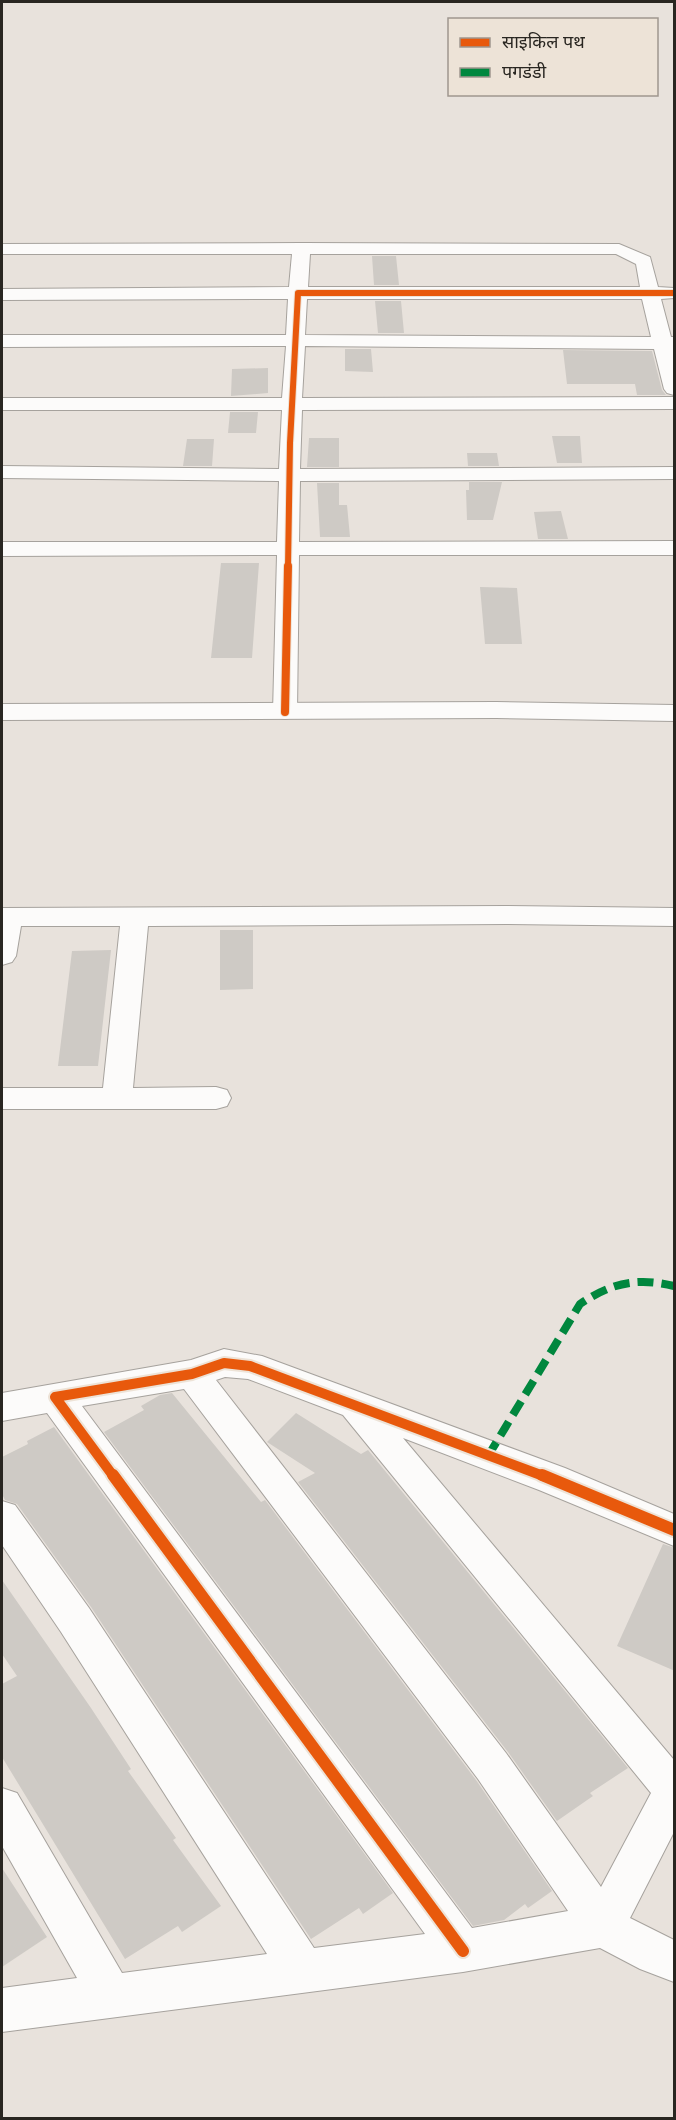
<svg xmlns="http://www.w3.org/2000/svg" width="676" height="2120" font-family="'Varela Round','Noto Sans Devanagari',sans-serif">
  <rect width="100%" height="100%" fill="#e8e2dc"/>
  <path fill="#cecac5" d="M372,256H396L399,285H374Z
    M375,301H401L404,333H378Z
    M345,349H371L373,372L345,371Z
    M563,350L652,351L662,390L666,395H637L635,384H567Z
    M268,368V393L231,396L232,369Z
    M230,412H258L256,433H228Z
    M552,436H580L582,463H557Z
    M309,438H339V467H307Z
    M187,439H214L212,466H183Z
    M467,453H497L499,466H468Z
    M469,482H502L493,520H467L466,490H469Z
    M317,483H339V505H347L350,537H320Z
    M561,511L568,539H538L534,512Z
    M221,563H259L252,658H211Z
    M480,587L517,588L522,644H485Z
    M220,930H253V989L220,990Z
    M111,950L98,1066H58L72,951Z
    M172,1393L261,1502L265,1500L476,1780L552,1891L528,1908L525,1904L504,1920L473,1926L104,1432L144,1410L141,1406L160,1395Z
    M296,1413L361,1454L368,1450L628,1768L590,1793L593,1796L557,1821L508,1752L298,1482L315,1473L267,1442Z
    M54,1427L393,1893L363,1914L359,1908L311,1939L91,1607L17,1504L5,1500L2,1494V1457L28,1444L27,1441Z
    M663,1544L675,1548V1671L617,1646Z
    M2,1580L91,1708L131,1769L128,1771L176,1838L173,1840L221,1906L182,1932L178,1926L125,1959L2,1757V1684L17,1676L2,1654Z
    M2,1868L47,1937L2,1967Z"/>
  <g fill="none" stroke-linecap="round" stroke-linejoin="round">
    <defs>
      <path id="minor" d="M302,243L619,244L650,257L658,287L674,288V298L661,299L671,337H674V395L667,393L664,389L654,349L305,346L302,398L674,397V409L302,410L300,469L674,467V479L300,481L299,542L674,541V555H299L297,712L294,717L285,719L276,717L273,712L277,555L2,556V542H277L279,481L2,478V466L279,469L282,410H2V398H282L286,346L2,347V335H286L288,299L2,300V289L289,287L292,254H2V244ZM310,254H616L636,264L640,287H308ZM307,299H642L651,337L305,335Z
        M506,906L674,908V926L506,924L148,926L133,1088L216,1087L227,1090L231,1098L227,1106L216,1109H2V1088H103L120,926H21L16,956L12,962L2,965V908Z
        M224,1349L262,1356L565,1468L674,1514V1546L539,1490L403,1438L674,1760V1832L630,1918L674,1940V1982L640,1969L600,1948L463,1972L2,2032V1988L77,1978L2,1846V1788L17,1793L122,1973L267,1954L61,1632L2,1545V1501L15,1505L89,1608L314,1948L425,1934L47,1413L2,1421V1393L191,1360ZM225,1377L248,1379L343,1415L651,1793L601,1887L506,1753L216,1380ZM184,1389L478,1779L568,1911L472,1928L82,1406Z"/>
      <path id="major" d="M496,702L674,705V721L496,718L2,720V704Z"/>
    </defs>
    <use href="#minor" stroke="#a6a29d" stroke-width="2"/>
    <use href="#major" stroke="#a6a29d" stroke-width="2"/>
    <use href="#minor" fill="#fcfbfa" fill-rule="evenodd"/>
    <use href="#major" fill="#fcfbfa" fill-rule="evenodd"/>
    <path stroke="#00873e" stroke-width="8" stroke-dasharray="16 8" stroke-linecap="butt" d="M488,1456L580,1304C611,1283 637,1277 674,1286"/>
    <defs>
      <path id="cycleway-far3" d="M288,567L290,443L298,293H674"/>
      <path id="cycleway-far2" d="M285,712L288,566"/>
      <path id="cycleway-far1" d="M114,1477L55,1397L192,1374L224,1363L250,1366L546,1477"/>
      <path id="cycleway" d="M113,1475L463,1951
        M542,1475L674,1530"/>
    </defs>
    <use href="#cycleway-far3" stroke="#ede3d7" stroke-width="8"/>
    <use href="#cycleway-far2" stroke="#ede3d7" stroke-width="10"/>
    <use href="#cycleway-far1" stroke="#ede3d7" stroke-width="14"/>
    <use href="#cycleway" stroke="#ede3d7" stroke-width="16"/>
    <use href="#cycleway-far3" stroke="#e8590c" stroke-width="6"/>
    <use href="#cycleway-far2" stroke="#e8590c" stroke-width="8"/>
    <use href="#cycleway-far1" stroke="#e8590c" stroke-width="10"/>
    <use href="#cycleway" stroke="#e8590c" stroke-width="12"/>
  </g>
  <rect width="676" height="2120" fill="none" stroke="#292621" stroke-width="6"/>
  <rect x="448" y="18" width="210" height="78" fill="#ede3d7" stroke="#9f978e" stroke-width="1.5"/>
  <rect x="460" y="38" width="30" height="9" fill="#e8590c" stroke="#9f978e" stroke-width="1.5"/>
  <text x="502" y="48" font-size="18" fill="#292621">साइकिल पथ</text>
  <rect x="460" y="68" width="30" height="9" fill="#00873e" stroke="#9f978e" stroke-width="1.5"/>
  <text x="502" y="78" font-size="18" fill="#292621">पगडंडी</text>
</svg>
